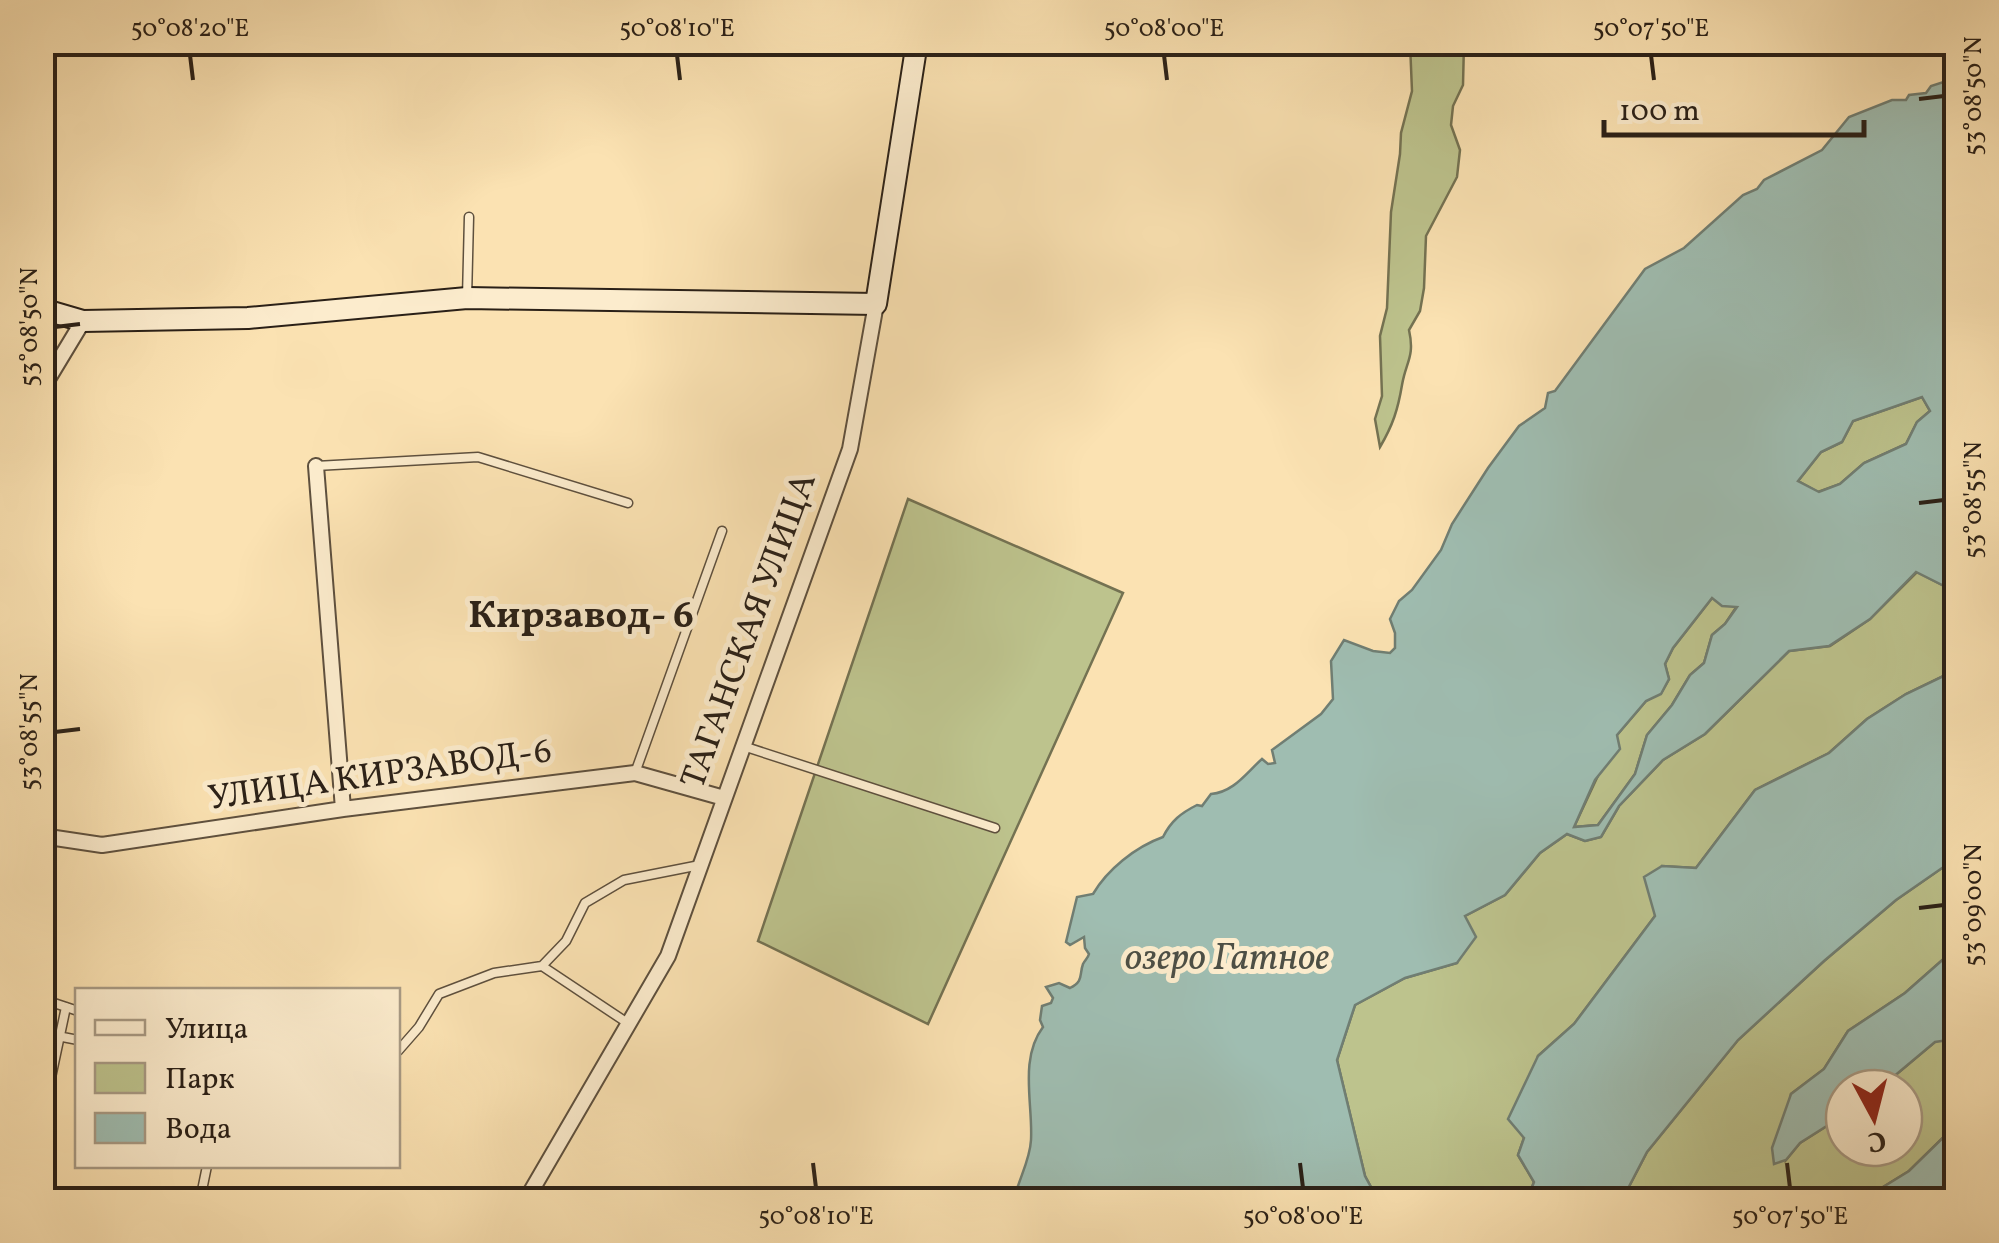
<svg xmlns="http://www.w3.org/2000/svg" width="1999" height="1243" font-family="Vollkorn,serif">
  <rect width="100%" height="100%" fill="#fbe2b2"/>
  <filter id="stains"><feTurbulence type="fractalNoise" baseFrequency=".002" numOctaves="4"/><feColorMatrix values="0 0 0 0 .2 0 0 0 0 .09 0 0 0 0 .02 0 0 0 .5 -.17"/></filter>
  <radialGradient id="worn" r=".72"><stop offset=".6" stop-color="#630" stop-opacity="0"/><stop offset="1" stop-color="#630" stop-opacity=".3"/></radialGradient>
  <path fill="#bdc38d" stroke="#747252" stroke-width="2.5" d="M1410,43H1464L1463,85L1453,106L1451,125L1460,150L1457,177L1426,236L1424,288L1420,311L1409,330C1415,357 1406,361 1402,385C1398,409 1393,425 1380,447L1375,419L1382,396L1380,336L1387,308L1391,212L1400,154L1401,133L1412,91Z
    M1922,397L1930,411L1917,422L1906,444L1864,463L1840,484L1818,492L1798,481L1821,452L1842,442L1853,421Z
    M908,499L1123,593L928,1024L758,941Z
    M1917,572L1946,587L1956,597V670L1906,694L1867,719L1829,753L1755,790L1696,868L1662,866L1655,916L1574,1024L1538,1056L1524,1138L1518,1155L1534,1182L1527,1200H1378L1365,1176L1337,1060L1355,1005L1405,978L1457,963L1465,916L1505,895L1540,853L1567,834L1585,841L1601,837L1619,806L1663,760L1705,734L1789,651L1830,646L1870,619Z
    M1712,598L1737,606L1725,624L1712,635L1704,663L1690,675L1672,705L1647,735L1635,774L1598,825L1574,827L1617,735L1646,701L1661,693L1669,679L1665,664L1673,648Z
    M1956,862V948L1905,993L1848,1031L1824,1069L1791,1094L1786,1160L1800,1143L1844,1115V1148H1904V1088H1880L1936,1041L1956,1039V1125L1909,1171L1862,1200H1622L1647,1152L1738,1040L1824,961L1896,900L1942,868Z"/>
  <path fill="#9fbdb1" stroke="#707e73" stroke-width="2.5" fill-rule="evenodd" d="M1956,78V597L1946,587L1916,572L1870,619L1829,646L1789,651L1705,734L1663,760L1619,806L1601,837L1585,841L1567,834L1540,853L1505,895L1465,916L1476,937L1457,963L1405,978L1355,1005L1337,1060L1365,1176L1378,1200H1014C1018,1180 1030,1161 1031,1140C1033,1103 1019,1059 1043,1027L1040,1020L1042,1006L1051,1003L1053,998L1046,987L1059,983L1070,988C1084,981 1079,975 1083,964C1085,960 1088,958 1089,954L1085,948L1084,937L1070,945L1066,942L1077,897L1093,894C1107,870 1135,847 1163,837C1171,821 1181,813 1197,805L1202,806L1211,794C1234,792 1246,773 1262,759L1268,764L1275,763L1272,750L1321,714L1333,699L1331,661L1344,640L1373,651L1390,653L1395,648V633L1390,619L1399,601L1412,590L1441,550L1452,524L1488,468L1519,426L1545,408L1548,393L1555,391L1645,269L1684,248L1743,195L1757,189L1764,180L1822,150L1849,117L1892,100H1906L1909,95L1926,93L1931,86ZM1922,397L1930,411L1917,422L1906,444L1864,463L1840,484L1819,492L1798,481L1821,452L1842,442L1853,421ZM1712,598L1722,606L1737,607L1725,624L1712,635L1704,663L1690,675L1672,705L1647,735L1635,774L1598,825L1574,827L1595,780L1620,749L1617,735L1646,701L1661,694L1669,679L1665,664L1673,648Z
    M1956,670V862L1942,868L1896,900L1824,961L1738,1040L1647,1152L1622,1200H1527L1534,1182L1518,1155L1524,1138L1508,1119L1538,1056L1574,1024L1655,916L1644,877L1662,866L1696,868L1755,790L1829,753L1867,719L1906,694Z
    M1956,948V1039L1935,1042L1880,1088H1844V1115L1800,1143L1786,1160L1774,1164L1772,1148L1791,1094L1824,1069L1848,1031L1905,993Z
    M1956,1125L1955,1189L1923,1195L1917,1200H1862L1909,1171Z"/>
  <g fill="none" stroke-linecap="round" stroke-linejoin="round">
    <defs>
      <path id="lane" d="M467,298L469,217
        M316,466L478,457L628,503
        M743,746L995,828
        M635,773L722,531
        M542,966L629,1024
        M42,999L78,1011
        M42,1033L78,1040
        M398,1051L419,1027L439,994L494,973L542,966L566,941L585,903L624,880L700,865
        M42,1120L66,1007
        M200,1200L207,1166"/>
      <path id="street" d="M42,389L83,321
        M316,466L343,809
        M42,836L102,845L343,809L635,773L724,798
        M526,1200L668,956L850,449L876,304"/>
      <path id="secondary" d="M42,309L83,321L248,318L467,298L876,304L917,42"/>
    </defs>
    <use href="#lane" stroke="#5e503e" stroke-width="11"/>
    <use href="#street" stroke="#5e503e" stroke-width="18"/>
    <use href="#secondary" stroke="#2a2017" stroke-width="24"/>
    <use href="#lane" stroke="#fceccd" stroke-width="8"/>
    <use href="#street" stroke="#fceccd" stroke-width="14"/>
    <use href="#secondary" stroke="#fceccd" stroke-width="20"/>
  </g>
  <path fill="none" stroke="#2a2017" stroke-width="4" d="M190,55L193,80M677,55L680,80M1164,55L1167,80M1651,55L1654,80M1919,99L1944,96M55,327L80,324M1919,503L1944,500M55,732L80,729M1919,908L1944,905M813,1163L816,1188M1300,1163L1303,1188M1787,1163L1790,1188"/>
  <g text-anchor="middle" dominant-baseline="central" stroke-width="10" stroke-linejoin="round" paint-order="stroke">
    <g font-size="35" fill="#2a2017" stroke="#fceccd">
      <text transform="translate(750 631) rotate(-70)">ТАГАНСКАЯ УЛИЦА</text>
      <text transform="translate(380 776) rotate(-8)">УЛИЦА КИРЗАВОД-6</text>
    </g>
    <g font-size="38" font-weight="bold" fill="#2a2017" stroke="#fceccd">
      <text x="581" y="617">Кирзавод- 6</text>
    </g>
    <g font-size="38" font-style="italic" fill="#4d4f45" stroke="#fceccd">
      <text x="1227" y="959">озеро Гатное</text>
    </g>
  </g>
  <rect width="1999" height="1243" fill="none" stroke="#fbe2b2" stroke-width="110"/>
  <rect x="75" y="988" width="325" height="180" fill="#fceccd" stroke="#a89a84" stroke-width="2.5"/>
  <rect x="95" y="1020" width="50" height="15" fill="#fceccd" stroke="#a89a84" stroke-width="2.5"/>
  <text x="165" y="1038" font-size="30" fill="#2a2017">Улица</text>
  <rect x="95" y="1063" width="50" height="30" fill="#bdc38d" stroke="#a89a84" stroke-width="2.5"/>
  <text x="165" y="1088" font-size="30" fill="#2a2017">Парк</text>
  <rect x="95" y="1113" width="50" height="30" fill="#9fbdb1" stroke="#a89a84" stroke-width="2.5"/>
  <text x="165" y="1138" font-size="30" fill="#2a2017">Вода</text>
  <g transform="translate(1874 1118) rotate(173)"><circle r="48" fill="#fceccd" stroke="#a89a84" stroke-width="2.5"/>
  <path d="M0-8L18 38L0 25L-18 38Z" fill="#8f2418"/>
  <text y="-15" font-size="28" font-weight="bold" text-anchor="middle" fill="#2a2017">С</text>
  </g>
  <path d="M1604 120v15h260v-15" fill="none" stroke="#2a2017" stroke-width="5"/>
  <text x="1619" y="120" font-size="30" fill="#2a2017" stroke="#fceccd" stroke-width="8" paint-order="stroke">100 m</text>
  <rect x="55" y="55" width="1889" height="1133" fill="none" stroke="#2a2017" stroke-width="4"/>
  <g font-size="25" text-anchor="middle" fill="#2a2017">
    <text x="190" y="36">50°08'20"E</text>
    <text x="677" y="36">50°08'10"E</text>
    <text x="1164" y="36">50°08'00"E</text>
    <text x="1651" y="36">50°07'50"E</text>
    <text transform="translate(1972 96) rotate(-90)" y="9">53°08'50"N</text>
    <text transform="translate(28 327) rotate(-90)" y="9">53°08'50"N</text>
    <text transform="translate(1972 500) rotate(-90)" y="9">53°08'55"N</text>
    <text transform="translate(28 732) rotate(-90)" y="9">53°08'55"N</text>
    <text transform="translate(1972 905) rotate(-90)" y="9">53°09'00"N</text>
    <text x="816" y="1224">50°08'10"E</text>
    <text x="1303" y="1224">50°08'00"E</text>
    <text x="1790" y="1224">50°07'50"E</text>
  </g>
  <rect width="100%" height="100%" filter="url(#stains)"/>
  <rect width="100%" height="100%" fill="url(#worn)"/>
</svg>
